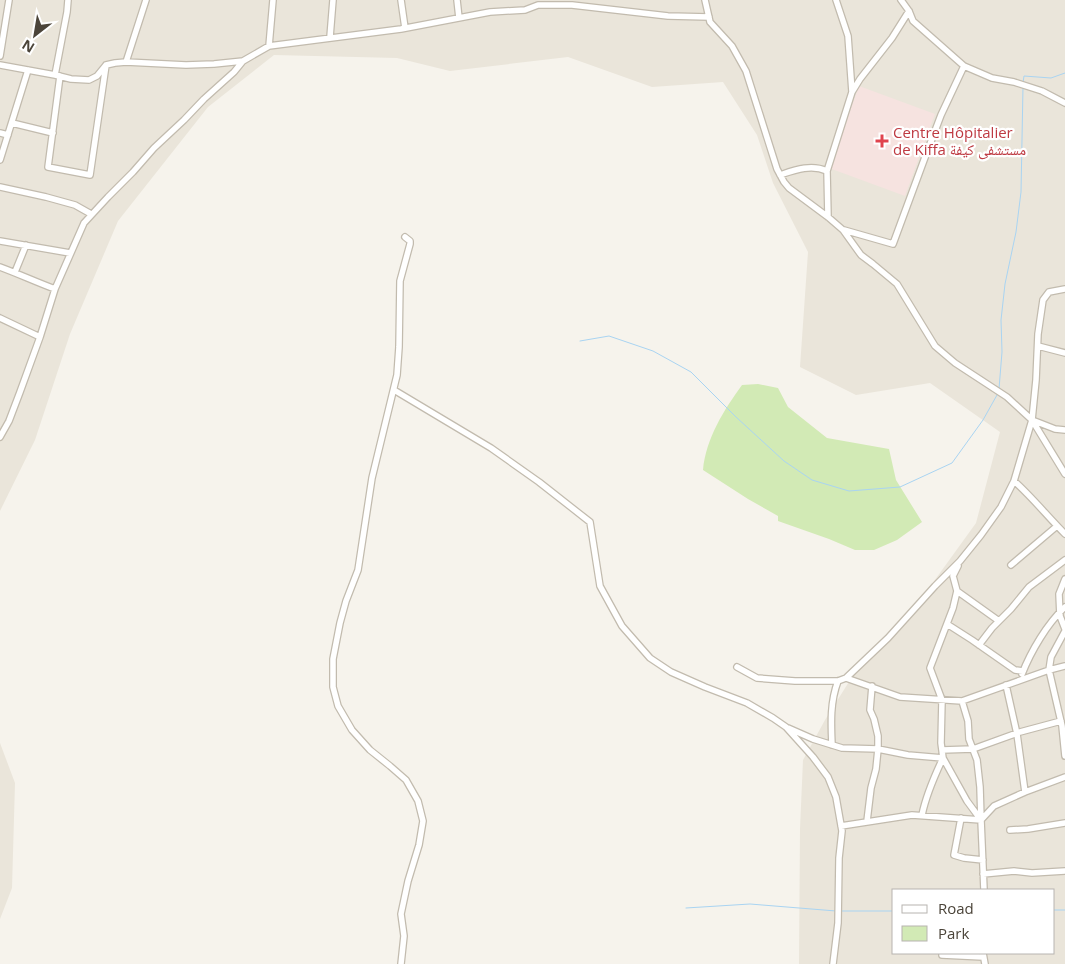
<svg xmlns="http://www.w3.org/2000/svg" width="1065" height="964" font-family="'Open Sans','Noto Naskh Arabic',sans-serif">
  <rect width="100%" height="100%" fill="#f6f3ec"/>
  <path fill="#eae5da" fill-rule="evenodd" d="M0,0H1065V964H799L800,829L803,760L825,720L852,677L898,631L976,523L1000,432L930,383L856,395L800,367L808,252L773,183L757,135L723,82L652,87L568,57L450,71L397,58L274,55L208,107L118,221L70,334L35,440L0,511ZM894,890H1054V953H894Z
    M0,743L15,783L12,888L0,919Z"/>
  <path fill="#f6e3e0" d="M859,86L935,114L905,196L829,168Z"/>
  <path fill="#d2eab5" d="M758,384L778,388L788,407L827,438L889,449L896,480L922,522L897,540L874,550H855L829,539L778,521V516L748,499L703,470C706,438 724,410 742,385Z"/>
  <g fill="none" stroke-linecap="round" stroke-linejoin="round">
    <path stroke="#a9d4f2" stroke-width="1" d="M1023,83L1024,76L1051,78L1065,73
      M580,341L609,336L653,351L691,372L736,417L784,461L812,480L849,491L900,487L952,463L983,420L997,395
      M999,389L1002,352L1001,320L1005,284L1016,232L1021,192L1023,87
      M686,908L750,904L836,911
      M1054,910H1065
      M840,911H894"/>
    <defs>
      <path id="street" d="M401,0L405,28
        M457,0L459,18
        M705,0L710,22L732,46L746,71L777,169L784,182L789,188L828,217L843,230L861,255L873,264L897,284L935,346L955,363L1007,397L1032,420L1065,474
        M836,0L848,36L852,92
        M901,0L909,11L913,21L964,66L992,78L1014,82L1042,91L1065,103
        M330,37L333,0
        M269,46L273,0
        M0,56L9,0
        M126,62L146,0
        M0,65L55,75L71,79L89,80L97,76L106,65L115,63L126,62L186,65L214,64L243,61L269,46L401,29L490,12L525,10L538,5H572L668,16L709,17
        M55,75L67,12L68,0
        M60,76L48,167L90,175L106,65
        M12,123L53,133
        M0,133L8,135
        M0,160L28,70
        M780,175C795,170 811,164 827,171
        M0,187L46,197L75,205L91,214
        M828,217L827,171L852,92L860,79L892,38L909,11
        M844,230L893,244L924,160L941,115L964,66
        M0,241L70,253
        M0,267C19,274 36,282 55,289
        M15,272L26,245
        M0,318L40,337
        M1038,346L1065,353
        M394,390L491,448L539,482L590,522L600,586L622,626L650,658L671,672L705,687L747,703L773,718L786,727L813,757L828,777L836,797L842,831L839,858L838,923L833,964
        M1032,420L1055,429L1065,430
        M0,437L9,421L20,392L40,337L55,289L84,223L108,197L133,172L154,148L184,120L204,99L234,72L243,61
        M1014,481C1032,497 1048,517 1065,534
        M1011,565L1057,526
        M958,566L953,576L957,591L953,608L930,668L942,700L941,743L943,758L967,801L981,820L984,890
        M1065,579L1059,594L1060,616L1065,629
        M957,591L999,621
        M947,624L972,640L1015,670L1023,671
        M1065,631L1051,657L1049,670L1062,726L1065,756
        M979,645L992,628L1011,609L1029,587L1065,560
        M737,667L757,678L795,681H838L846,678L900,697L962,701L1049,670L1065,666
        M1022,674C1031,651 1047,624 1065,607
        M846,678L888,638L935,586L960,561L981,535L1001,507L1014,481L1032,420L1036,380L1038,334L1043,300L1049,292L1065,289
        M1006,685L1017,734L1025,792
        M962,701L968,721L969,739L977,760L980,787L981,820
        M788,728L813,739L842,748L878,749L908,755L943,758C934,777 926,795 922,815
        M832,745C831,723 830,702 838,681
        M942,750L973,749L1020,732L1061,721
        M961,818L954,855L964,858L983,860
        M981,820L994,806L1025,792L1065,777
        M867,821L871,788L876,769L878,749V736L874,719L870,710L872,686
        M841,826L912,815L981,820
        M1010,830L1028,829L1065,823
        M983,874L1014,871L1032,873L1065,871
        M983,953L985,964
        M942,955L983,957
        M401,964L404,936L401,914L408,881L419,845L423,821L418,801L406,780L390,766L370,750L352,730L338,706L333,687V659L340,623L346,601L358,570L372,478L397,375L399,347L400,281L410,244V241L405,237"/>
    </defs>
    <use href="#street" stroke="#c2bbae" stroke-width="8"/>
    <use href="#street" stroke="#fff" stroke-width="5.5"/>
  </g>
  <path fill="#e0444e" stroke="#fff" stroke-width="2" d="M879.5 133.5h5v5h5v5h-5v5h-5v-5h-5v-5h5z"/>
  <g text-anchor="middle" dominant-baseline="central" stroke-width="4.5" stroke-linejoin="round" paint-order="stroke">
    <g font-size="15" fill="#be3a42" stroke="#fff" text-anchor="start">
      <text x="893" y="132">Centre Hôpitalier<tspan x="893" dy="17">de Kiffa مستشفى كيفة</tspan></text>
    </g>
  </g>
  <rect x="892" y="889" width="162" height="65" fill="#ffffff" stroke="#b7b4b0"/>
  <rect x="902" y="905" width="25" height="8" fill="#ffffff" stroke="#b7b4b0"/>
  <text x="938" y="914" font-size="15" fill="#4b4439">Road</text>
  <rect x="902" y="926" width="25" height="15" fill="#d2eab5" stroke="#b7b4b0"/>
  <text x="938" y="939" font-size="15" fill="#4b4439">Park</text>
  <g transform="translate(35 35) rotate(211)" stroke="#ffffff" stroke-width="4" paint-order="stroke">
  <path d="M0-4L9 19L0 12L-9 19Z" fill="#4b4439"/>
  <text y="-8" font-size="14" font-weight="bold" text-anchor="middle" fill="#4b4439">N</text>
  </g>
</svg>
